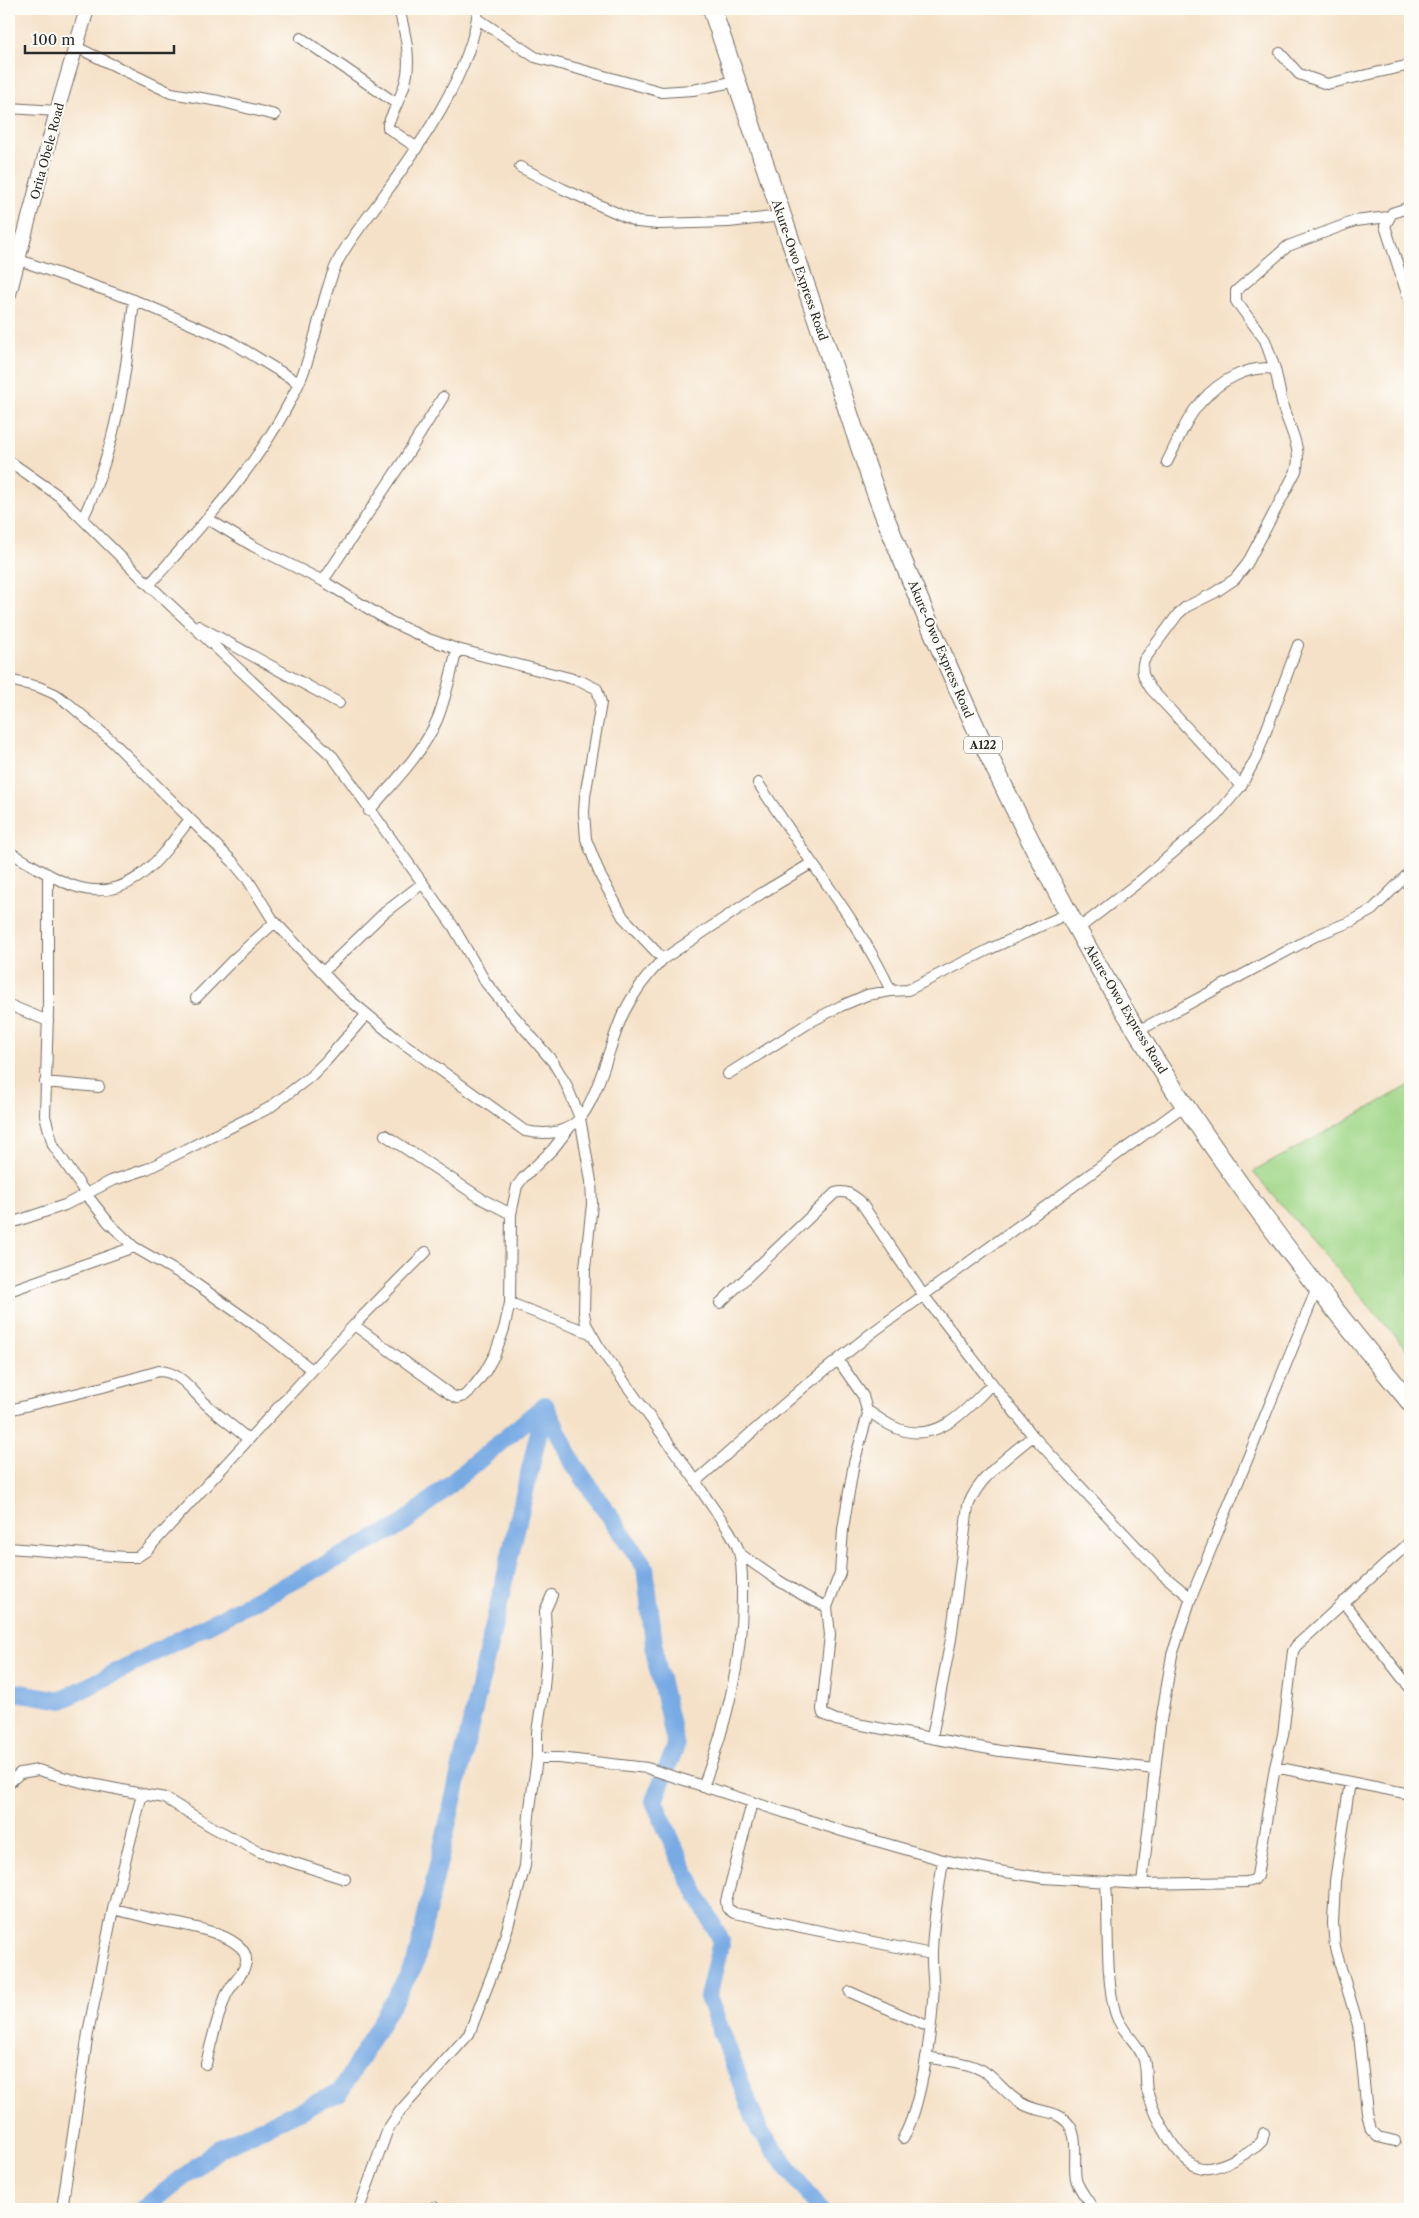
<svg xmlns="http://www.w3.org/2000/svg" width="1419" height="2218" font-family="'Libre Caslon Text',serif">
  <rect width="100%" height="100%" fill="#fdfcf7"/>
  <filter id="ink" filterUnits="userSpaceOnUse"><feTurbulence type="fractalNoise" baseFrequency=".02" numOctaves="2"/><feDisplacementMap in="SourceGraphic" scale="10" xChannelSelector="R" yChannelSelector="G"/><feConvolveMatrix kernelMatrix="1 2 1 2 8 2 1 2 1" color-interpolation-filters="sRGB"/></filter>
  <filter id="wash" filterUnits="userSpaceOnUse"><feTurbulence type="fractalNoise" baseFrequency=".0096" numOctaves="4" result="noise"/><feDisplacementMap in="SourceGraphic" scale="20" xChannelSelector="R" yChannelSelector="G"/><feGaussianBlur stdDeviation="1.12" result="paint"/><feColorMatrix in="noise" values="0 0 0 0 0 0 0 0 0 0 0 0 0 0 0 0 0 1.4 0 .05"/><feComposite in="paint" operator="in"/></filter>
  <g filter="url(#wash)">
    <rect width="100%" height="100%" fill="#f5e1c7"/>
    <path fill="#a0d788" stroke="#66815a" d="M1410,1085V1353L1253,1172Z"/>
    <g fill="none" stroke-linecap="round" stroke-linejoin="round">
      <path stroke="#78aae4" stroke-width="18" d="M9,1691L62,1700L400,1526L545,1405L573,1463L645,1567L656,1661L676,1746L654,1801L684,1869L721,1941L708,1997L759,2130L820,2209
        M143,2209L220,2148L340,2092L415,1964L545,1405"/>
    </g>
  </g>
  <g filter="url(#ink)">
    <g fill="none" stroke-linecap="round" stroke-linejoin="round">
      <defs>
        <path id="street" d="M399,9C405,32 412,60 405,83C401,97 394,110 388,124V128L416,147
          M478,19L535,57L662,92L693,90L737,81
          M301,38L397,104
          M76,47L171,93L219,101L275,115
          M1280,53L1299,74L1327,84L1410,65
          M9,108L57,111
          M520,167L563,189L637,222L658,224L729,222L781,216
          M1410,207L1392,213L1385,226L1410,303
          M9,242L22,243
          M19,260L134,300L228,340L299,383
          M1275,369L1265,340L1236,301V291L1288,246L1355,221L1388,217
          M9,461L59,496L149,585L333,757L453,926L486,983L553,1062L566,1084L580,1118L591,1181L592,1204L585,1268L584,1313L586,1324L599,1347L696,1481C708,1505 732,1528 739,1552C743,1567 742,1583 742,1598C742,1664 726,1725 703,1787
          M1167,462C1177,443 1186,418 1201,402C1219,381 1247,365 1275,369C1278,381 1280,394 1283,407C1289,427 1303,450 1296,471L1247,564L1235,579L1214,593L1186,607L1178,614L1144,660C1140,672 1144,678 1151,689L1241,786
          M83,518C116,448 126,376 134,300
          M208,519L253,546L323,581L389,621L428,639L457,649L581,681L597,689L601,703L585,796L584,813L586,839L601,877L623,917L663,959
          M323,581L405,458L443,397
          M149,585C204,523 264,460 299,383C317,344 320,299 338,261C349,240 365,221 379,202C416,151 473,72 478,9
          M198,626L339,703
          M9,680L39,687L55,694L69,704L113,742L233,862L248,880L273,920L346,997L396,1038L525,1131C545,1135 567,1134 581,1117C599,1094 610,1043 623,1014C633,994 647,975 663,959L762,893L812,863C841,904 870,945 891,991
          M758,783L812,863
          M369,811C393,783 422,754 437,720C446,698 451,673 457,649
          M9,852C30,863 50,878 74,886C130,905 160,858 190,819
          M48,874V1012L45,1116L53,1145L86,1194L109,1223L134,1247L186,1277L255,1325L312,1370
          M1078,929L1140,881L1216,816L1241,786L1256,758L1298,645
          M323,972L384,913L423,883
          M196,998L232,961L275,922
          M9,1005L48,1021
          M1138,1031L1317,935L1352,921L1372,910L1410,872
          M728,1074L812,1021L841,1006L867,995L891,991L908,990L990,949L1069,913
          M45,1082L99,1087
          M385,1135L482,1199L511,1214
          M9,1220L17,1221L65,1205L111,1181L147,1169L269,1108L310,1077L326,1061L366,1015
          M9,1291L134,1247
          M510,1303L590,1333
          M720,1303L835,1193C846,1190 851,1194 860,1201L924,1296L1033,1436L1162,1574L1191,1598
          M354,1325L451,1395L457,1398L464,1396L471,1390L485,1372L495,1354L504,1329L510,1303L511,1214L517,1186L523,1178L553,1149L570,1127
          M838,1360L863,1396L868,1414L854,1463L849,1492L843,1529L840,1573L827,1607L830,1635L822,1709L823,1714L836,1720L1000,1751L1155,1769
          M9,1410L103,1387L159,1371C181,1372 191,1390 206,1404C219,1416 234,1427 248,1439
          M868,1411C879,1418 891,1428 905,1431C943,1440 968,1407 992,1384
          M696,1481L805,1386L873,1332L1185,1105
          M9,1548L125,1557H137L146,1551L354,1325L426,1252
          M739,1553C768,1574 795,1593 827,1607
          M1343,1602L1410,1688
          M932,1737L951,1639L968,1506C979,1476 1009,1456 1033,1436
          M537,1758H559L647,1768L845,1832L943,1860L999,1871L1043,1878L1142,1884L1247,1882L1254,1880L1257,1876L1275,1767L1283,1735L1293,1651L1296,1646L1410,1542
          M1275,1767L1410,1794
          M1350,1782L1335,1881L1333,1923L1335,1948L1358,2025L1367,2112L1371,2130L1378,2137L1395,2141
          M9,1783L20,1773L38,1770L81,1782L142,1794
          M752,1803L726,1901L727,1908L734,1913L931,1954
          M1106,1883C1109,1922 1105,1976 1115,2012C1120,2031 1140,2044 1144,2060C1147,2070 1145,2080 1147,2090C1154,2113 1179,2172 1209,2168C1226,2166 1243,2155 1257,2146L1262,2141L1264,2133
          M1142,1884L1160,1727L1172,1655L1191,1598L1317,1288
          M113,1909C128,1912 143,1917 158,1920C177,1924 249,1933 246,1962C244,1976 229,1985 225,1998C217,2019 211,2042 206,2064
          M850,1992L929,2027
          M926,2057C941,2060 960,2061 975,2067C995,2074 1004,2095 1023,2104C1038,2113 1059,2109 1070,2126C1079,2140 1073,2164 1076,2179C1077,2187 1089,2201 1093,2209
          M903,2138C920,2110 931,2035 933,2001C935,1984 931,1968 932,1951C933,1921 939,1890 943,1860
          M434,2207L436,2209
          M62,2209L88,2033L113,1909L142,1794L165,1798L212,1827L260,1852L345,1879
          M359,2209L388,2129L400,2111L469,2034L501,1951L525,1866L529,1815L537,1758V1732L544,1687L547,1652L545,1611L552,1595"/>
        <path id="secondary" d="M9,294L57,111L87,9"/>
        <path id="highway" d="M712,9C754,131 794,253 836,375C852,422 867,471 885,517C945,666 1011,812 1090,952C1181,1113 1292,1261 1410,1402"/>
      </defs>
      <use href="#street" stroke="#726b62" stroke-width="12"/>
      <use href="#secondary" stroke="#726b62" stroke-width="16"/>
      <use href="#highway" stroke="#726b62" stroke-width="20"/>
      <use href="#street" stroke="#fff" stroke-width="10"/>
      <use href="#secondary" stroke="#fff" stroke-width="14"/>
      <use href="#highway" stroke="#fff" stroke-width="18"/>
    </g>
  </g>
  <g text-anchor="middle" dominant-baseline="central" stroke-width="4.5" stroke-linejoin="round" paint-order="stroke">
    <rect fill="#fdfcf7" stroke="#6a6a68" stroke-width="1" x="964" y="736.5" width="38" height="17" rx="4"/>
    <g font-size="11" font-weight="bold" fill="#2b2b2b">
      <text x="983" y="745">A122</text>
    </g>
    <g font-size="12" fill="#2b2b2b" stroke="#fdfcf7">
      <text transform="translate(47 151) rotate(-75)">Orita Obele Road</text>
      <text transform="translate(800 270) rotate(71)">Akure-Owo Express Road</text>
      <text transform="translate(941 649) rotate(67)">Akure-Owo Express Road</text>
      <text transform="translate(1126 1009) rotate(59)">Akure-Owo Express Road</text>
    </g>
  </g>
  <rect width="1419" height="2218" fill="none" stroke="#fdfcf7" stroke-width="30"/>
  <path d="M25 45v8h149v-8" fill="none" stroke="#2b2b2b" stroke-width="2.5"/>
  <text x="32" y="45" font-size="15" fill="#2b2b2b" stroke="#fdfcf7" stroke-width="4" paint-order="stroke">100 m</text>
</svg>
